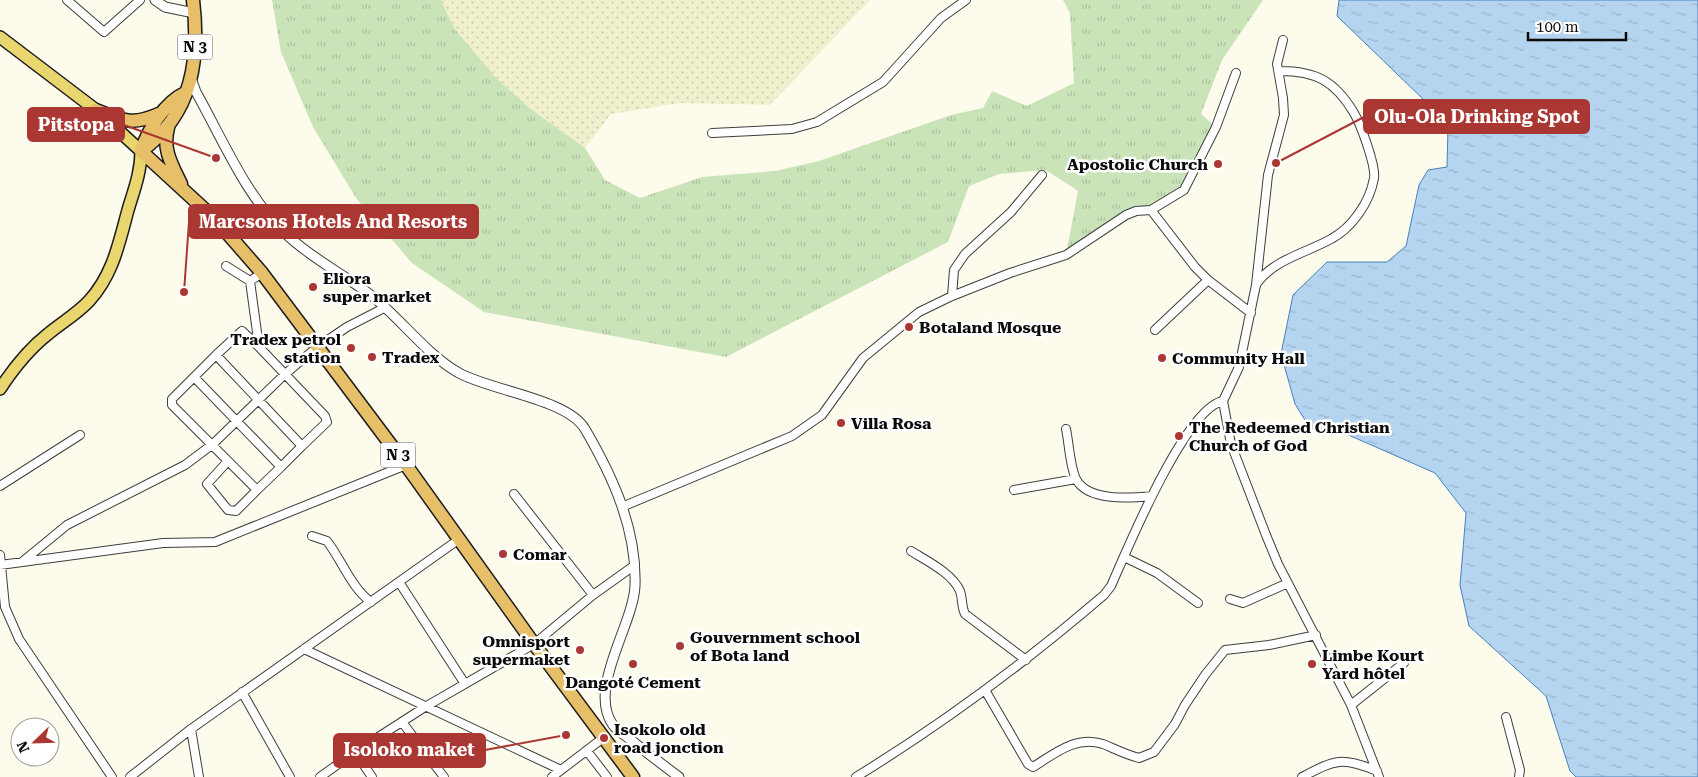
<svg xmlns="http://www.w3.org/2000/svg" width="1698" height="777" font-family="'Roboto Serif',serif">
  <defs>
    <pattern id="farmland-dots" width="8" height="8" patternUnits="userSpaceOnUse" patternTransform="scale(1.25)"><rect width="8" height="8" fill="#f0f0ce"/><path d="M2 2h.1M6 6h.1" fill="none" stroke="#ccccb0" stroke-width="1.8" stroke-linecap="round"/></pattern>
    <pattern id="grass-tufts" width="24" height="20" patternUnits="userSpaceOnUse" patternTransform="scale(1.25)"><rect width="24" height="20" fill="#cbe3b9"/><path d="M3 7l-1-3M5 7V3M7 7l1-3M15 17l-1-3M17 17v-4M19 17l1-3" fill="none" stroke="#adc19e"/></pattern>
    <pattern id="water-ripples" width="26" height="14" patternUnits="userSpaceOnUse" patternTransform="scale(1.25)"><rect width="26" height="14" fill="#b5d4ef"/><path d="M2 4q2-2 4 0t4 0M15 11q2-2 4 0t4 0" fill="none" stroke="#9ab5cc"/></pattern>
  </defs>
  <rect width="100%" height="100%" fill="#fdfbeb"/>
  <path fill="url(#farmland-dots)" d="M441,0H870L770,105L680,103L611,114L585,148L532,110L497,79L454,28Z"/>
  <path fill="url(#grass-tufts)" d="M272,0H441L454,28L497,79L532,110L585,148L605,180L640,198L702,177L775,171L819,161L951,115L983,108L992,91L1027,106L1074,83L1070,13L1063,0H1263L1222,60L1201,114L1216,127L1184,190L1141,213L1133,212L1066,255L1078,191L1046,170L999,174L969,186L948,242L726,357L484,312L412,263L356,198L313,127L281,52Z"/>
  <path fill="url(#water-ripples)" stroke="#4483be" d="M1339,0H1698V777H1576L1570,771L1546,696L1469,626L1460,585L1466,513L1435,473L1344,433L1310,428L1295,404L1281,354L1293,295L1327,262H1387L1406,246L1419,185L1428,170L1447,167L1448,127L1432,121L1424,100L1337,16Z"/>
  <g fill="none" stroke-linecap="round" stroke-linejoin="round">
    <defs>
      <path id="minor" d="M67,0L104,32L140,0
        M1283,40L1277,64L1283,98L1284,115L1268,175L1256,285L1239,367L1223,401L1231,444L1266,535L1278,564L1351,705L1379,777
        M712,133L792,129L817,122L883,82L941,18L966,0
        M1151,210L1184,190L1216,127L1236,73
        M226,266L250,281L262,273
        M1257,283C1275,259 1306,253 1331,239C1352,228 1370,202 1374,178C1376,166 1361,125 1354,113C1335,81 1316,71 1280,71
        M952,296L954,270L965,254L1011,212L1042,175
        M1155,330L1208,280
        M216,355L242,331L258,346
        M194,377L172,399V405L257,490L281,467L194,377L216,355L302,446L327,422L325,416L259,347L250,281
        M1066,429C1069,443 1070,467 1076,479C1088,502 1131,498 1152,496
        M228,461L207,484L228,510L236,511L257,490
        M281,467L302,446
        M0,486L80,435
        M1014,490L1076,479
        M514,494L593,595
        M624,506L792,436L822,415L863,358L919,312L952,296L1010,273L1066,255L1126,215L1136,211L1151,210L1195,267L1208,280L1251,313
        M312,536L327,541C341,559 352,589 371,602
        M911,551C927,561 952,573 960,591C963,599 961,606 965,614L1026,660
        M0,555L5,607L19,639L112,777
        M1124,557L1157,573L1198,603
        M22,562L67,525L185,465L213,444L284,375L316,348L347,327L384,308
        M0,565L163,543L215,542L406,465
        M399,582L465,684
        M1230,599L1243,603L1288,583
        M304,649L561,770
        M985,690L1028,764L1033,767C1054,754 1076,735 1103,744C1115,749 1127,755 1139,758L1154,752L1175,724L1185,705L1205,675L1225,650L1269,645L1316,635
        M242,692L290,777
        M1351,705L1404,663
        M1506,717L1520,770L1519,777
        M402,722L444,777
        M191,729L199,777
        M587,751L607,777
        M355,752L372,777
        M130,777L191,729L458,540
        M320,777L355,752L425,707L534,644L593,595L635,565
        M552,777L603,738
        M856,777C944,723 1026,662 1104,595L1111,586C1127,550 1185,408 1223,401
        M1302,777C1335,760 1341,756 1377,771"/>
      <path id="tertiary" d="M155,0L165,7L194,13
        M191,78L196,92C223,140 247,199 288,236C314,260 345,275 372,296C402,320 426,354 459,373C492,391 567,399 585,429C613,477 637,529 635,586C633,626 587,689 613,725C617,731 625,735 631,740C647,753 663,765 679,777"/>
      <path id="primary" d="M0,37L96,110L141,151C141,172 134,190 128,210C119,243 113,275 89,301C77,314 61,323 48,334C29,349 13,369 0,389"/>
      <path id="trunk" d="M96,110C124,121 132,126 161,113
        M168,128C162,149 172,165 181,184
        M141,151L215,219L262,273L406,465L534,644L633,777
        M141,151C193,114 200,59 193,0
        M141,151C148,130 164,103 185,93"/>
    </defs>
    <use href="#minor" stroke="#3e3e3e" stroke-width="10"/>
    <use href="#tertiary" stroke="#3e3e3e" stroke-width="11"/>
    <use href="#primary" stroke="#1c1c1c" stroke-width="14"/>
    <use href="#trunk" stroke="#1c1c1c" stroke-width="15"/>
    <use href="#minor" stroke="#fff" stroke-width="8"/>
    <use href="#tertiary" stroke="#fff" stroke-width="9"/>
    <use href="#primary" stroke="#e9d66e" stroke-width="11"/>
    <use href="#trunk" stroke="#e6bf68" stroke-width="12"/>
  </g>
  <g fill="#ab3733" stroke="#fff" stroke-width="2">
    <circle cx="1218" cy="164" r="5"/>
    <circle cx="313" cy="287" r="5"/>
    <circle cx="909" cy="327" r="5"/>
    <circle cx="351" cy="348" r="5"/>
    <circle cx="372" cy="357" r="5"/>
    <circle cx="1162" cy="358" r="5"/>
    <circle cx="841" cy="423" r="5"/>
    <circle cx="1179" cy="436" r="5"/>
    <circle cx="503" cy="554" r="5"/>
    <circle cx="680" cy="646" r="5"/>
    <circle cx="580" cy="650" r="5"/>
    <circle cx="633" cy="664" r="5"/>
    <circle cx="1312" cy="664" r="5"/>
    <circle cx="604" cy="738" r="5"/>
  </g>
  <g text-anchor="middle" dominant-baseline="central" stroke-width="5" stroke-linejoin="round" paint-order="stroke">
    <g fill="#fff" stroke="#545454" stroke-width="1">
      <rect x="177.5" y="34.5" width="35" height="25" rx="4"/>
      <rect x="380.5" y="442.5" width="35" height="25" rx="4"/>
    </g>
    <g font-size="15" font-weight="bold" fill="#0b0b0b">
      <text x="195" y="47">N 3</text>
      <text x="398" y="455">N 3</text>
    </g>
    <g font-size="16" font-weight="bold" fill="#0b0b0b" stroke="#fff" text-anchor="start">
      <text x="1208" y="164" text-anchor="end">Apostolic Church</text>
      <text x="323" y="278">Eliora<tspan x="323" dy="18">super market</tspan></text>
      <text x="919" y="327">Botaland Mosque</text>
      <text x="341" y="339" text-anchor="end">Tradex petrol<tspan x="341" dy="18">station</tspan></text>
      <text x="382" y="357">Tradex</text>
      <text x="1172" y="358">Community Hall</text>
      <text x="851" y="423">Villa Rosa</text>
      <text x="1189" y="427">The Redeemed Christian<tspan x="1189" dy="18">Church of God</tspan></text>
      <text x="513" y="554">Comar</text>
      <text x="690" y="637">Gouvernment school<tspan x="690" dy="18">of Bota land</tspan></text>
      <text x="570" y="641" text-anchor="end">Omnisport<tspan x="570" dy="18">supermaket</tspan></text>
      <text x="1322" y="655">Limbe Kourt<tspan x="1322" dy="18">Yard hôtel</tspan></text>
      <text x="633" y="682" text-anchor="middle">Dangoté Cement</text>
      <text x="614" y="729">Isokolo old<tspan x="614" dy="18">road jonction</tspan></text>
    </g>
  </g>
  <path fill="none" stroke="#ab3733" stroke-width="2" d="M1276 163L1364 117M216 158L124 125M184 292L189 222M566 735L485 750"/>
  <g fill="#ab3733" stroke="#fff" stroke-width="2">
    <circle cx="1276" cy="163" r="5"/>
    <circle cx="216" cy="158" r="5"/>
    <circle cx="184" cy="292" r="5"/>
    <circle cx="566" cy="735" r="5"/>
  </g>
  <g fill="#ab3733" stroke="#ab3733" stroke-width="2">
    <rect x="1364" y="100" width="225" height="33" rx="5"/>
    <rect x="28" y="108" width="96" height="33" rx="5"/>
    <rect x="189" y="205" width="289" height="33" rx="5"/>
    <rect x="334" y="734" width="151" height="33" rx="5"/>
  </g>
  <g font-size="18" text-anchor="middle" font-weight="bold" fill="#fff">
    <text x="1477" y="123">Olu-Ola Drinking Spot</text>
    <text x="76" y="131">Pitstopa</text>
    <text x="333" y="228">Marcsons Hotels And Resorts</text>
    <text x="409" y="756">Isoloko maket</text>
  </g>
  <g transform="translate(35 742) rotate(247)"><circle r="24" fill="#ffffff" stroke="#9d9d9d"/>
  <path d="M0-4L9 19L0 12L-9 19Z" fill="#ab3733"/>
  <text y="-8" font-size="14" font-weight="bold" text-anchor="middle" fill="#0b0b0b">N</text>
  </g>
  <path d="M1528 32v8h98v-8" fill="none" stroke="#0b0b0b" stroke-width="2.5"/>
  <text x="1536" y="32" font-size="15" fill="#0b0b0b" stroke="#ffffff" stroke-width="4" paint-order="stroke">100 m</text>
</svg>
